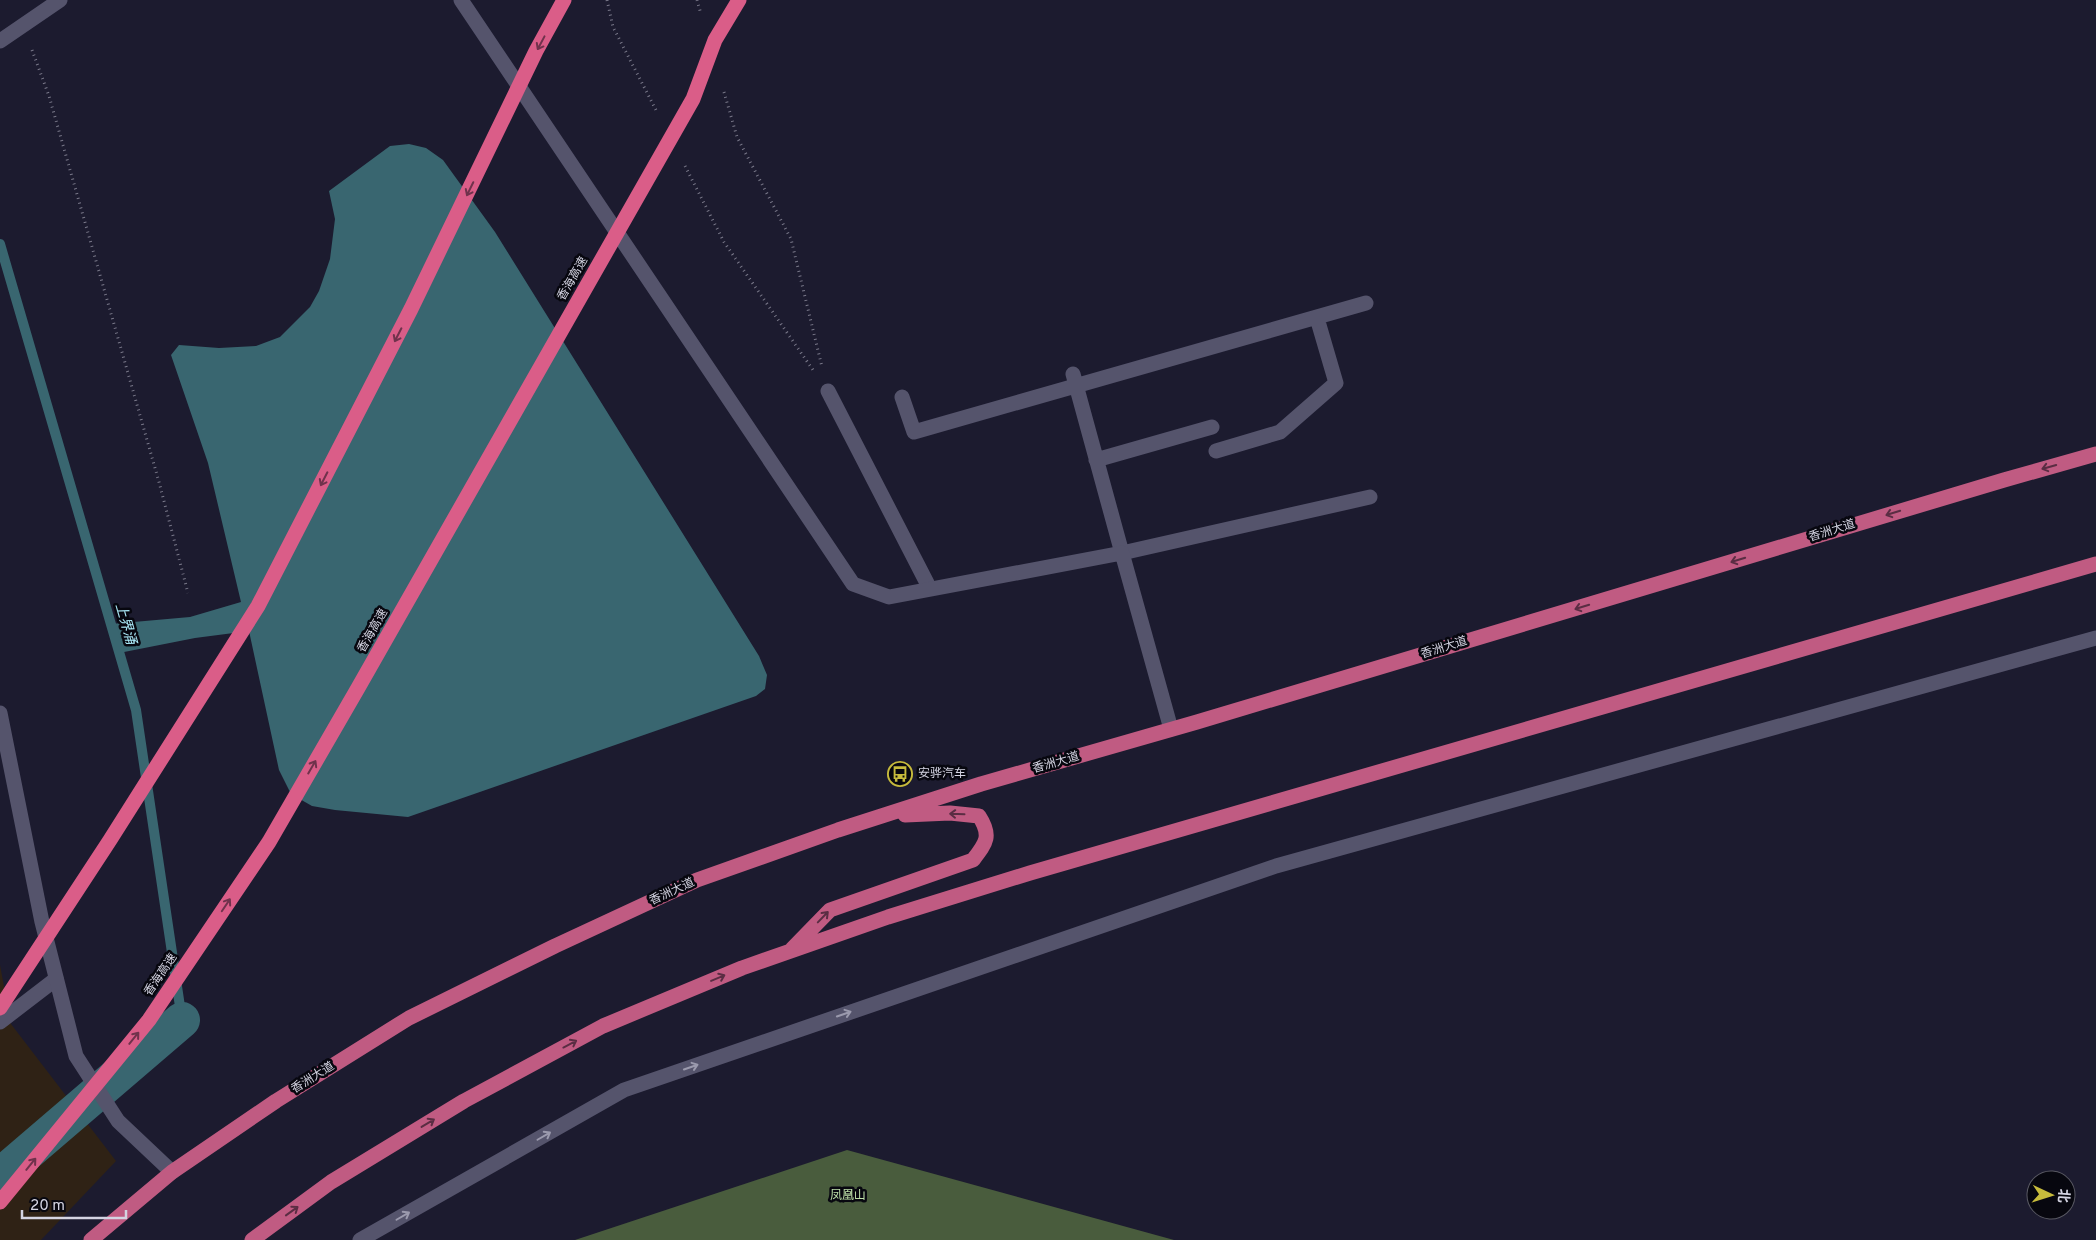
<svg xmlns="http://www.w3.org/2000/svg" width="2096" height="1240" font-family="Overpass,'Noto Sans SC',sans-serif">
  <rect width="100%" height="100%" fill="#1c1b2f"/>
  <path fill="#2f2215" d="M0,965L11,1024L116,1161L41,1240H0Z"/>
  <path fill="#495c3d" d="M847,1150L1174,1240H575Z"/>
  <path fill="#396670" d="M409,144L426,148L443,160L495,232L759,656L767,675L765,689L756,696L408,817L335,810L312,806L291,794L279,770L249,631L195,638L119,653L111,624L190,617L241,602L208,463L171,355L179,345L219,348L256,346L280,337L310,307L319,291L330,259L335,219L329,191L390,146Z"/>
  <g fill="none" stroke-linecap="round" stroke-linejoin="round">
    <path stroke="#396670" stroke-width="10" d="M0,244L136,710L182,1020"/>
    <path stroke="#396670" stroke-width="36" d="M0,1176L182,1020"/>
    <path stroke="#7a798a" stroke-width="3" stroke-dasharray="1 4" stroke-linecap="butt" d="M607,0L613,27L657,112
      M697,0L701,14
      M32,50L49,96L159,482L188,593
      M724,92L737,137L791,239L822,367
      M685,166L724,242L813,370"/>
    <path stroke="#55546c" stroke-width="15" d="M1073,374L1122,553L1370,497
      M828,391L927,583
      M902,397L914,432L1366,303
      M1216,451L1280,432L1336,383L1317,318
      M1096,460L1212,427
      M0,1022L56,979"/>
    <path stroke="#55546c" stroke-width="15" d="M461,0L853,584L889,597L1122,553L1171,729"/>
    <path stroke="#55546c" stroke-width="15" d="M0,41L60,0
      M0,713L42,922L76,1056L118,1121L172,1172
      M360,1240L624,1090L1276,866L2096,638"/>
    <path stroke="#c05b82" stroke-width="15" d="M792,949L830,910L973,860C986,843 992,836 979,816L950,813L905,815
      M91,1240L172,1172L276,1101L409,1018L555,946L697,880L838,830L981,784L1197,722L2004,480L2096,454
      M252,1240L331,1182L464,1101L603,1026L742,968L888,917L1030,873L2096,564"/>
    <path stroke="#da5d88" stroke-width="15" d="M0,1008L110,840L258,606L411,309L536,51L564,0
      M0,1202L149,1020L269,842L358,688L693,99L715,40L739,0"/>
  </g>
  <defs><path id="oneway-shaft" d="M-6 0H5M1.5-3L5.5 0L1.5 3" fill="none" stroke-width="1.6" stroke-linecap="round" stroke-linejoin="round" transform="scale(1.25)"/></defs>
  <g stroke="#70324c">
    <use href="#oneway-shaft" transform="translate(541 43) rotate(118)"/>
    <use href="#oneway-shaft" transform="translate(470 189) rotate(116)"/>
    <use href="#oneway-shaft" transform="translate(398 335) rotate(117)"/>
    <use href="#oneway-shaft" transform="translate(324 479) rotate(117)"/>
    <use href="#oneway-shaft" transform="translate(312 767) rotate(-60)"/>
    <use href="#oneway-shaft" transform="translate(226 905) rotate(-56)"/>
    <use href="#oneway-shaft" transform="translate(134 1038) rotate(-51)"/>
    <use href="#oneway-shaft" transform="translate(31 1164) rotate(-51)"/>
  </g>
  <g stroke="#5a2d43">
    <use href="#oneway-shaft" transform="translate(2049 467) rotate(164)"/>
    <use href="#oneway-shaft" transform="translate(1893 513) rotate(163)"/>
    <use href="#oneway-shaft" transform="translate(1738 560) rotate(163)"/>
    <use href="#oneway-shaft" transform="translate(1582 607) rotate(163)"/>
    <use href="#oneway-shaft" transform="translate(957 814) rotate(-178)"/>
    <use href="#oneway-shaft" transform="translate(823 917) rotate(-46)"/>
    <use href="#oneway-shaft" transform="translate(718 978) rotate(-23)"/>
    <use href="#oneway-shaft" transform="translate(570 1044) rotate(-28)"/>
    <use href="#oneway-shaft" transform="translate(428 1123) rotate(-31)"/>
    <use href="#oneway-shaft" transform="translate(292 1211) rotate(-36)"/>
  </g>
  <g stroke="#9b9aad">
    <use href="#oneway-shaft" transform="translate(844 1014) rotate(-19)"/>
    <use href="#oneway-shaft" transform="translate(691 1067) rotate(-19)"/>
    <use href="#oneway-shaft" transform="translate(544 1136) rotate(-30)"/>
    <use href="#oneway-shaft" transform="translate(403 1216) rotate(-30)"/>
  </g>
  <defs>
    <symbol id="bus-ring" viewBox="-11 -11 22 22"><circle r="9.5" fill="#07070f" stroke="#c7bb3c" stroke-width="1.5"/><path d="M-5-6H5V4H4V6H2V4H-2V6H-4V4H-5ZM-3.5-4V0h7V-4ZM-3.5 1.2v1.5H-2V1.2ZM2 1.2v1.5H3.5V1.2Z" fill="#c7bb3c"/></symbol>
  </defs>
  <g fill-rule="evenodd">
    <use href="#bus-ring" x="886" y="760" width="28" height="28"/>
  </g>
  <g text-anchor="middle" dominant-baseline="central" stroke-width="5" stroke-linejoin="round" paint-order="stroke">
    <g font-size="12" fill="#d4d4e2" stroke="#07070f">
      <text transform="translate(573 279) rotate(-60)">香海高速</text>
      <text transform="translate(1832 531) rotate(-17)">香洲大道</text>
      <text transform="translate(373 631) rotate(-60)">香海高速</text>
      <text transform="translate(1444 648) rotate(-17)">香洲大道</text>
      <text transform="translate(1056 763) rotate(-16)">香洲大道</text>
      <text transform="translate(672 892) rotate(-25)">香洲大道</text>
      <text transform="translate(161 975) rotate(-56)">香海高速</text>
      <text transform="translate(313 1078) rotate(-32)">香洲大道</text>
    </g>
    <g font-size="12" fill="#d4d4e2" stroke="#07070f" text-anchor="start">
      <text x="918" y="774">安骅汽车</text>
    </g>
    <g font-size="12" fill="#bee0a9" stroke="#07070f">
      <text x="848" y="1196">凤凰山</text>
    </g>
    <g font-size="14" font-style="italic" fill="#acebf9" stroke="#07070f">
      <text transform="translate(125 624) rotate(74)">上界涌</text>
    </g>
  </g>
  <g transform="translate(2051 1195) rotate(94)"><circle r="24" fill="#07070f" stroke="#595963"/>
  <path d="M0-4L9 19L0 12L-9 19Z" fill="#c7bb3c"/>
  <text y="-8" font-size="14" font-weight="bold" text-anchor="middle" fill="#d4d4e2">北</text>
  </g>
  <path d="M22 1210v8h104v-8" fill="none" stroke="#d4d4e2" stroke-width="2.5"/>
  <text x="30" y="1210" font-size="15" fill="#d4d4e2" stroke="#07070f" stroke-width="4" paint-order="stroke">20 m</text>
</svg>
